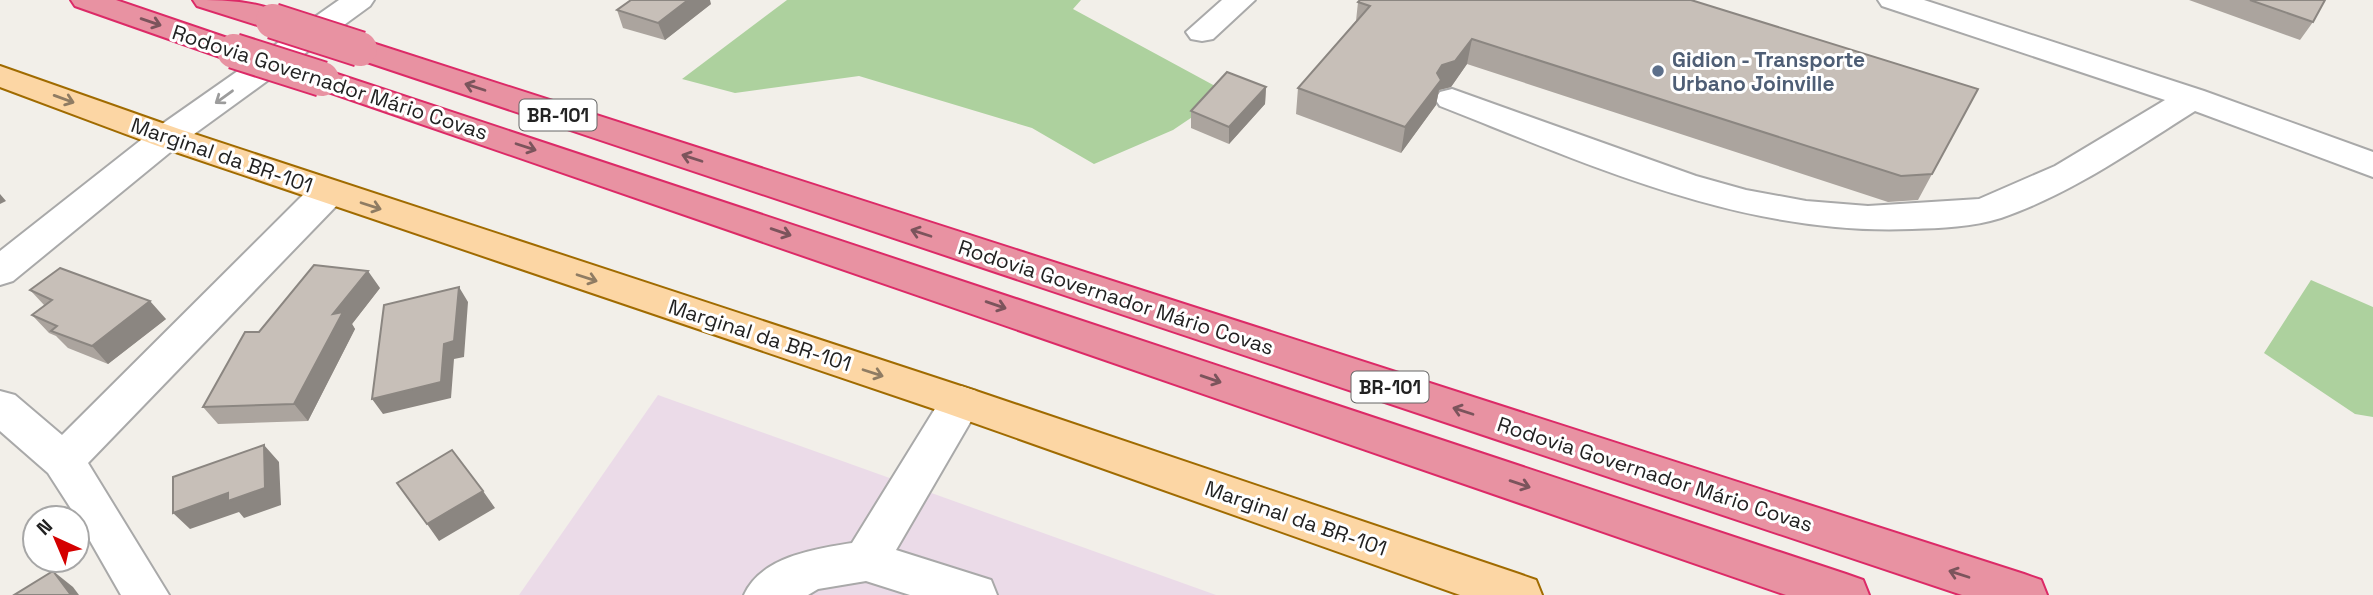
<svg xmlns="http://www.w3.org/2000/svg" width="2373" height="595" font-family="'Space Grotesk',sans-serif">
  <rect width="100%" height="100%" fill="#f2efe9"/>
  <path fill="#ebdbe8" d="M658,395L1216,595H519Z"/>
  <path fill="#add19e" d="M787,0H1081L1073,9L1228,93L1173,130L1094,164L1032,128L859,76L735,93L682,79Z
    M2311,280L2373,307V417L2355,414L2264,353Z"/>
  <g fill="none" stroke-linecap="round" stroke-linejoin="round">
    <defs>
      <path id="minor" d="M339,0H374L370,6L179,145L13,281L0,285V251L155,129Z
        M1222,0H1255L1213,39L1202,41L1191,39L1186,32Z
        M1878,0H1924L2204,91L2373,152V177L2195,111C2133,150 2071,194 2001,218C1972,227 1942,228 1912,229C1745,236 1593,166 1440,106L1435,99L1440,92L1452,89L1696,176L1746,190L1806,201L1868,206L1979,199L2055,166L2165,100L1882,6Z
        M328,180L341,183L346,192L341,201L88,463L169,595H121L77,518L48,473L0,431V391L15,395L62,435L315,183Z
        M961,386L976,391L982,402L896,550L991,580L997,595H910L866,581L818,589L808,595H744C761,557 814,549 852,543L946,391Z"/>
      <path id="major" d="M0,66L179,129L976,391L1519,574L1536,580L1542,595H1460L946,413L155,145L0,87Z"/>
      <path id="highway" d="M71,0H116L245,44L250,51L245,58L234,61L223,58L75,6Z
        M193,0C218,0 273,0 288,21L284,28L273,30L197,6Z
        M360,39L2024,574L2041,580L2047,595H1962L349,56L344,49L349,42Z
        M322,69L1846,574L1863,580L1869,595H1786L311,86L306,79L311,72Z"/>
    </defs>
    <use href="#minor" stroke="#a9a9a9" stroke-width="4"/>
    <use href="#major" stroke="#a06b00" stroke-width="4"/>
    <use href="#highway" stroke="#dc2a67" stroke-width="4"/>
    <use href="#minor" fill="#fff" fill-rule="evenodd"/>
    <use href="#major" fill="#fcd6a4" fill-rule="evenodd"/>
    <use href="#highway" fill="#e892a2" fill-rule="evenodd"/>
    <defs>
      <path id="highway-bridge" d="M273,21L360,49
        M234,51L322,79"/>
    </defs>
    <use href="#highway-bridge" stroke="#dc2a67" stroke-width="38" stroke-linecap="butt"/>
    <use href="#highway-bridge" stroke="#e892a2" stroke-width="34"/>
  </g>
  <path fill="#aba49e" d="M2189,0H2325L2313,22L2300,40Z
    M1358,2L1978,89L1918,200L1888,202L1467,64L1451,87L1439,90L1436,105L1401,153L1296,114L1298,88L1356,21Z
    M711,4L665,40L623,28L617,10Z
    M1266,87L1265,104L1229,144L1191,128V111Z
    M380,288L352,324L355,329L308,421L218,424L203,407L259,332Z
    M30,290L166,319L108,364L68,348L56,336L49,333L32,315L45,306Z"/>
  <path fill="#8b8681" d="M688,0H710L711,4L665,40L658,23Z
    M1472,39L1467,64L1451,87L1439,90L1436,105L1401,153L1405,127L1437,73L1442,65Z
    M1266,87L1265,104L1229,144V127Z
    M0,194L6,201L0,204Z
    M368,271L380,288L352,324L355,329L308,421L294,404L333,314Z
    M459,287L468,302L464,357L454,359L451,398L383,414L372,399Z
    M150,301L166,319L108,364L92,346Z
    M264,445L279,462L281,505L244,518L239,512L190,529L173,513L228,493Z
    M483,491L495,508L439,541L427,524Z
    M53,571L73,587L79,595H71Z"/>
  <path fill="#c7bfb8" stroke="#8b8681" stroke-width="2" d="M631,0H688L658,23L617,10Z
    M1360,0H1691L1978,89L1932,174L1901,176L1472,39L1455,61L1442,65L1437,73L1441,80L1405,127L1298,88L1370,6L1358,2Z
    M2250,0H2325L2313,22Z
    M1227,72L1266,87L1229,127L1191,111Z
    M314,265L368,271L333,314L343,312L294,404L203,407L245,332H259Z
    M60,268L150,301L92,346L51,331L57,326L32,315L52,300L30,290Z
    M459,287L454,341L444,344L441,382L372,399L384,305Z
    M264,445L265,488L228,501V493L173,513V477Z
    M452,450L483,491L427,524L397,483Z
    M53,571L71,595H14Z"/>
  <defs><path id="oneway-shaft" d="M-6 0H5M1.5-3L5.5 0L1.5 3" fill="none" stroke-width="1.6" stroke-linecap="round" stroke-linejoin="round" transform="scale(1.75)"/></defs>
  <g stroke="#7b545c">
    <use href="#oneway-shaft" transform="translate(151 22) rotate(19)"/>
    <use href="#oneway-shaft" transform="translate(475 87) rotate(-162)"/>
    <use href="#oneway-shaft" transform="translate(526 147) rotate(18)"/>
    <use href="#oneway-shaft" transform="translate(692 158) rotate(-162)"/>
    <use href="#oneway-shaft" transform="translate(781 232) rotate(19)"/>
    <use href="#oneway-shaft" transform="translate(921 233) rotate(-162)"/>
    <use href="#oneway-shaft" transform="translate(996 305) rotate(19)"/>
    <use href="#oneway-shaft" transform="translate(1211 379) rotate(19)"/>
    <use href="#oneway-shaft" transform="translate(1463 411) rotate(-162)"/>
    <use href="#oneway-shaft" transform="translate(1520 484) rotate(19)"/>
    <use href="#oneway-shaft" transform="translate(1959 574) rotate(-162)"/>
  </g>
  <use stroke="#9c9c9c" href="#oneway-shaft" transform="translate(224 97) rotate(144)"/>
  <g stroke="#8f7c63">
    <use href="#oneway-shaft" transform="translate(64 99) rotate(20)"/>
    <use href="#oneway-shaft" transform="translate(371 206) rotate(18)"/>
    <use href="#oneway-shaft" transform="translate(587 278) rotate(18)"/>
    <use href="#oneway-shaft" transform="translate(873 373) rotate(18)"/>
  </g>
  <circle fill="#5c6f8a" stroke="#fff" stroke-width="2.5" cx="1658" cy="71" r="7"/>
  <g text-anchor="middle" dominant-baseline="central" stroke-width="6" stroke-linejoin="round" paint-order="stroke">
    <g fill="#fff" stroke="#646464" stroke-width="2">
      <rect x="519.5" y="99.5" width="77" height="31" rx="5"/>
      <rect x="1351.5" y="371.5" width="77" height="31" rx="5"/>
    </g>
    <g font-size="19" font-weight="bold" fill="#222">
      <text x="558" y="115">BR-101</text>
      <text x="1390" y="387">BR-101</text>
    </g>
    <g font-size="21" font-weight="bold" fill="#4e5e75" stroke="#fff" text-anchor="start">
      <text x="1672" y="59">Gidion - Transporte<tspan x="1672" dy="24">Urbano Joinville</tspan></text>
    </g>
    <g font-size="21" fill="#222" stroke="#fff">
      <text transform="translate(330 82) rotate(18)">Rodovia Governador Mário Covas</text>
      <text transform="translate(222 155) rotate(19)">Marginal da BR-101</text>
      <text transform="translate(1116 297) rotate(18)">Rodovia Governador Mário Covas</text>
      <text transform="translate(760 335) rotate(18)">Marginal da BR-101</text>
      <text transform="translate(1655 474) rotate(18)">Rodovia Governador Mário Covas</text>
      <text transform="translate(1296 518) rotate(19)">Marginal da BR-101</text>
    </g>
  </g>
  <g transform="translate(56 539) rotate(316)"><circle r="33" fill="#ffffff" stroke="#a7a7a7" stroke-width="2"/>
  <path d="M0-5L12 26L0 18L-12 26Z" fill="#d40000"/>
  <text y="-10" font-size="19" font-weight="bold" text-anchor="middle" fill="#222222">N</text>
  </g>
</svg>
